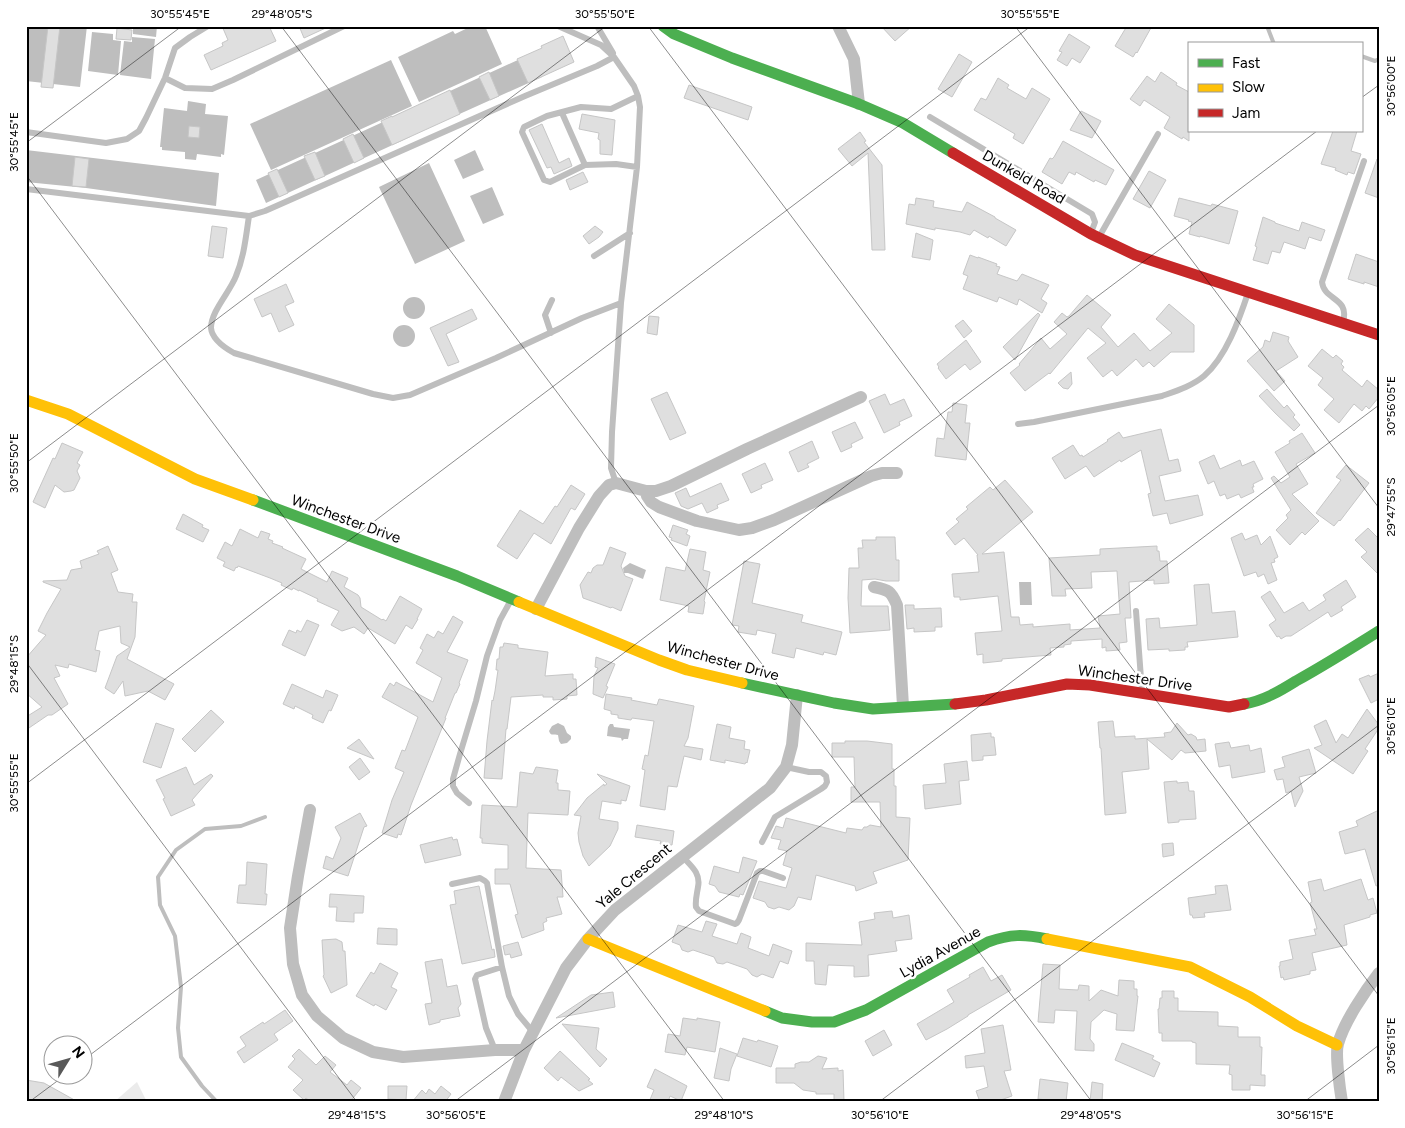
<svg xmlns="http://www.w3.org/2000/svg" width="1405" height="1128" font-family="Figtree,sans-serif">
	<rect width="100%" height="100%" fill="#fff"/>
	<!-- park -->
	<path fill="#ebebeb" d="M137 1082 147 1102H114Z"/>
	<!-- water -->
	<path fill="#bebebe" d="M26 26H87L80 87 26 81Z
		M126 26H157L156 37 133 34V29L126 28Z
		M472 26H485L502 64 419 102 398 57 453 31 455 34Z
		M92 32 113 34V40L121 41 118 75 88 71Z
		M132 37 155 39 151 79 120 75 124 41 132 42Z
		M542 49V77L444 121 426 102Z
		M391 60 412 106 271 170 250 124Z
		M188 101 206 104 205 114 228 116 224 155 221 154V157L197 154 196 160 185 159V152L162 150V147H160L164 108 187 111Z
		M407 111 410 137 266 203 256 180Z
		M26 150 219 173 216 206 86 188 26 182Z
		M475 150 484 170 463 179 454 160Z
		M429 163 465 241 415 264 379 187Z
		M492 187 504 215 483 224 470 196Z
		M403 308a11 11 0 1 1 22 0a11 11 0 1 1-22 0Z
		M393 336a11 11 0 1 1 22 0a11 11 0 1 1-22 0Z
		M630 563 646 570 643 579 628 573H624L623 568Z
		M1019 582H1031L1032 605H1020Z
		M558 723 564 726 567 733 571 736V739L567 743 561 744 559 741 558 735C554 733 551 737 549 731L552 726Z
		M610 724H613L614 727 630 729 628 739H624L622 741 621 738 607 736 608 727Z"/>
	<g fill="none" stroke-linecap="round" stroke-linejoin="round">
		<!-- stream -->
		<path stroke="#bebebe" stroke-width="4" d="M1267 26 1274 44
			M1361 56 1375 61 1379 59
			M217 1102 202 1086 181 1057 178 1028 181 987 175 936 160 905 158 877 176 850 205 829 241 826 265 817"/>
	</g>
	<!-- building -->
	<path fill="#dfdfdf" stroke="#c6c6c6" d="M48 26H60L53 88 41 87Z
		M222 26H269L276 41 211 70 204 55 223 46 222 43 228 40Z
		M299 26H330L304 38Z
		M881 26H912L895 41Z
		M1127 26H1152L1137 53 1136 52 1133 57 1115 46Z
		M117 28 132 30 131 40 116 39Z
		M1069 34 1090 47 1080 63 1072 58 1067 66 1057 60 1062 52 1059 51Z
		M563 36 574 62 528 83 517 59 542 48 541 46Z
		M959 54 972 62 952 97 938 89Z
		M489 72 499 96 490 100 479 77Z
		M1161 72 1177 83 1176 85 1189 92V141L1183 137 1182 139 1164 128 1170 117 1144 100 1140 106 1130 99 1147 76 1155 82Z
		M998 78 1009 85 1007 88 1026 99 1032 88 1050 99 1023 144 1013 138 1015 134 974 110 981 98 986 100Z
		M689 85 752 107 748 120 684 98Z
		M450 90 460 114 392 145 381 121 392 116V117Z
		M1081 111 1101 121 1092 138 1070 130Z
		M582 114 615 120 612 155 600 154V140L598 139 599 133 579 129Z
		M542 124 559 163 569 158 572 166 554 174 551 167 547 168 529 130Z
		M189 126 200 127 199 138 188 137Z
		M1333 131H1357L1351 151 1361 154 1354 174 1348 172 1347 175 1335 170 1336 168 1321 164Z
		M860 132 866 141 864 142 882 165 885 250H872L868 153 852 166 838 149Z
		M353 134 364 158 354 163 343 139Z
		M1063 141 1114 170 1106 185 1095 180 1094 182 1076 172 1075 175 1069 172 1062 184 1042 172 1050 158 1052 159 1054 157Z
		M315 152 325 176 315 180 304 156Z
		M75 157 89 159 86 187 72 186Z
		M1377 159 1379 160V198L1365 193Z
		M277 169 288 193 279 197 268 173Z
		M1149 171 1166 180 1150 208 1133 199Z
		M583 172 588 182 570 190 566 180Z
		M916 198 934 201 933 207 962 212 967 202 995 217V218L1016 230 1006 246 989 236 988 238 974 230 970 235 960 232 935 228V230L906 224 909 204 915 205Z
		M1179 198 1211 206 1212 204 1238 211 1229 244 1200 236V237L1189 234 1192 222 1188 221 1189 220 1174 216Z
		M1263 217 1275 222V223L1299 231 1302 222 1325 230 1321 241 1309 237 1305 249 1284 242 1280 253 1272 251 1268 264 1253 260 1257 247 1255 246Z
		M212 226 227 228 223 258 208 256Z
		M595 226 603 232 599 237 589 244 583 236Z
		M916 233 933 240 930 260 912 257Z
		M1356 254 1379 262V287L1364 282V284L1348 279Z
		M970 255 978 258V257L997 264 996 266 1000 267 997 274 1017 281 1022 274 1049 285 1041 299 1047 303 1042 313 1019 299 1017 305 999 297 997 302 963 289 968 276 963 274Z
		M286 284 294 302 285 306 294 325 279 332 271 313 262 317 254 299Z
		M1087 295 1111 315 1101 327 1118 347 1134 333 1150 351 1172 333 1156 319 1169 304 1194 325V352H1171L1154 367 1149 362 1143 367 1136 359 1117 376 1112 370 1103 377 1087 358 1106 343 1088 328 1050 374 1049 373 1025 391 1010 373 1020 365 1019 364 1041 338 1050 349 1067 334 1054 322 1062 313 1067 317 1069 316Z
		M472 309 477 319 446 334 459 362 448 366 430 328Z
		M1038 313 1040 315 1015 360 1003 347Z
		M649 316 659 317 657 335 647 333Z
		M963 320 972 331 964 338 955 326Z
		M1273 332 1289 337 1288 341 1298 357 1276 371 1285 381 1274 391 1247 361 1263 347 1265 340 1270 342Z
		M966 340 981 362 970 370 965 364 946 379 938 368 939 367 937 364Z
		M1322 349 1333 358 1336 355 1343 361 1341 364 1344 367 1342 370 1362 387 1367 380 1379 390V397L1369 409 1366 406 1362 411 1354 404 1339 423 1324 410 1334 399 1318 385 1323 378 1308 366Z
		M1071 372 1072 384 1068 389 1063 388 1058 383Z
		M1267 389 1284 408 1287 405 1295 415 1293 417 1300 425 1294 431 1275 413 1259 396Z
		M667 392 686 433 670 440 651 399Z
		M885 394 890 405 904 399 912 416 899 422 900 425 884 433 869 401Z
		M953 403 967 405 965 423H970L966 460 935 456 937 438 944 439 948 412H952Z
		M855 422 863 438 851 444 852 447 841 452 832 432Z
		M1161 429 1169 461 1178 459 1181 471 1159 476 1165 501 1198 495 1203 515 1170 524 1167 513 1153 516 1148 494 1151 493 1141 450 1121 462 1120 460 1094 477 1086 466 1065 479 1052 458 1073 445 1080 456 1082 455 1083 457 1108 441 1107 440 1119 432 1123 438Z
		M1302 433 1315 453 1296 464 1308 484 1292 494 1319 521 1305 535 1302 532 1290 545 1276 530 1288 518 1286 515 1291 510 1271 478 1274 476 1281 483 1290 477 1275 452 1290 443 1289 441Z
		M812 441 819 458 807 464 809 467 798 472 789 452Z
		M62 443 83 452 77 463 80 465 77 471 80 478 74 490 71 491 64 492 55 485 45 508 33 502 53 458 55 459Z
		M1214 455 1220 469 1240 460 1242 466 1254 461 1263 479 1253 484 1254 487H1252L1254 492 1241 498 1239 494 1227 499 1225 494 1220 496 1214 481 1208 484 1199 462Z
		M765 463 773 480 761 485 762 488 751 493 742 474Z
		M1346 465 1369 483 1340 521 1339 520 1334 526 1316 513 1341 480 1336 477Z
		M1005 480 1033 512 982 554 1004 552 1011 617H1019L1020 625 1033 624V627L1070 624V630L1100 628 1098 616 1120 614 1117 571 1091 572 1092 588 1065 589 1066 596H1052L1049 558 1100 555V549L1157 546V551H1159L1160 561H1167L1169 583 1154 584V580L1129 582 1131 618H1125L1127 642 1119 643 1120 650 1106 651V647L1102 648V639L1071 641V644L1064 645V647L1050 648 1051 655 1002 659V661L983 663V654L977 655 975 633 1002 631 998 596 960 600V597H954L952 574 979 572 977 555H978L964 538 955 545 946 533 959 522 956 519 968 509 966 507 990 487 993 490Z
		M721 483 729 500 717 505 718 508 707 513 702 503 688 509 681 506 675 493 686 488 690 497Z
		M571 485 585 494 575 510 571 508 551 544 534 533 517 559 497 546 520 510 543 524 555 506 557 507Z
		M183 514 203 525 202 527 209 530 203 542 176 529Z
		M673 525 688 530 686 534 690 536 687 546 671 540 672 538 669 537Z
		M1368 528 1379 539V575L1361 557 1367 552 1355 540Z
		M240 529 258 538 261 531 270 534 268 539 273 541 272 543 283 547 282 548 306 559 301 569 327 582 332 571 348 578 344 587 358 595 360 598 361 607 382 620 383 619 386 621 400 596 422 609 417 619H418L412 629 406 625 395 644 368 628 364 634 354 627 342 631 331 625 339 611 317 601 318 599 299 590V591L293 588 292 590 281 585 282 583 270 578 238 566 237 568 236 567 234 571 223 566 225 562 217 558 225 542 232 546Z
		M1242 533 1245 540 1257 535 1261 545 1270 536 1278 557 1274 559 1275 562 1271 563 1277 580 1268 584 1264 574 1258 577 1256 572 1244 576 1231 538Z
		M876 537H895L896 560H899V581H886L875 579 862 580 861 606H888L890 630 850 633 848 598 849 568H859L858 548H863L862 540H876Z
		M108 546 118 570 111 573 118 592 133 594 132 602H137L135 637 127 659 174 684 165 700 148 691 125 696 123 681 114 694 105 688 117 656 130 647 121 643 120 626 99 631 95 650 100 651 96 672 69 664 68 668 55 665 60 676 54 678 68 704 52 715H48L26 730V717L42 707 26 693V658L46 635 38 631 47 613 61 589 43 582V581L67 580 71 570 82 568 80 561 99 554 97 551Z
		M610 547 626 553 621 566 625 576 633 579 621 611 612 607 611 608 583 598 580 585 588 572 591 573 593 568 597 565H603Z
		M690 549 706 552 703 570 710 572 704 601 705 602 703 614 688 612 689 606 660 600 666 567 685 571Z
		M744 561 760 564 752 603 803 615 801 622 842 632 836 655 824 652 823 655 796 648 794 658 772 653 776 634 757 630 756 635 738 632 739 626 732 625Z
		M1346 580 1356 597 1341 607 1343 610 1331 617 1328 612 1291 636H1286L1281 639 1279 636 1277 637 1269 625 1276 620 1261 597 1270 591 1284 613 1303 602 1309 611 1326 600 1323 595Z
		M1209 584 1212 613 1235 611 1238 637 1187 642 1188 647H1185V650L1169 651V649L1148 650 1146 619 1159 618 1160 628 1197 625 1194 585Z
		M905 605H914V609L941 608 942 627H935V631L914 632V628L907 629Z
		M453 616 463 622 447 652 468 660 459 683 460 684 456 693H455L445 718H446L411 805 401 835 398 834 397 838 382 833 392 800 404 772 395 768 402 750 405 751 418 717 382 697 390 683 394 686 396 682 433 702 442 678 416 663 423 650 420 648 427 634 434 638 438 631 443 634Z
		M307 620 319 625 305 656 282 645 289 630 296 633 297 630 301 632Z
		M504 643 518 645V648L548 652 545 676 573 674V679H576L577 695 567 696V699L553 700V697H543V695L511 697 507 729H506L502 779 484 778 487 741 492 700 493 701 495 691 498 670H496L497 659H499L500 647H503Z
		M596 657 615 664 606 686 608 687 603 698 593 694 594 676 598 668 595 667Z
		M1379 673V699L1371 703 1359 679 1369 675 1370 677Z
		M292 684 323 698 326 690 338 695 331 711 329 710 323 723 312 718 313 715 295 706 294 709 283 704Z
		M606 694 632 698 631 700 657 705 659 699 694 706 688 738 684 746 703 749 701 760 684 756 677 787 668 786 665 810 640 806 645 770 642 769 645 755 648 756 654 721 632 718 631 720 618 718V715L611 714V711L604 709Z
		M1367 709 1379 725V728L1365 749 1368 751 1353 774 1314 748 1322 745 1314 726 1326 720 1336 743 1342 734 1348 738Z
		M211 710 224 722 195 752 182 739Z
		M1113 721 1115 737 1135 736V739L1165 737 1164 733 1171 732 1177 723 1188 735 1191 734 1196 737 1197 740 1205 739 1206 751 1185 753 1181 750 1172 760 1147 739 1149 769 1122 772 1126 813 1105 815 1101 748H1100L1098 722Z
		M156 723 174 729 161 768 143 762Z
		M717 724 731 727 729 738 745 741 744 749 750 750 747 763 746 762 745 764 725 760V763L710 760Z
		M991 733V737H994L996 755 983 756V760L972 761 971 735Z
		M359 739 374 759 347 748Z
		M845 741H867L892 744V769H894V786H896V817L910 818 908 860 873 872 877 883 856 891 855 886 816 875 811 900 798 897 794 906 789 910 779 907 774 909 768 907 765 902 753 898 759 881 786 888 792 868 783 865 787 851 778 849 781 840 771 838 776 826 783 828 786 818 846 833 847 828 862 830 864 827H867L870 825 881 827 880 802H851V787H855L854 757H832V743H845Z
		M1229 742 1231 748 1249 745 1250 751 1261 748 1265 772 1232 778 1230 765 1219 767 1215 744Z
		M1309 749 1316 773 1299 777 1303 791 1295 807 1291 791 1286 793 1283 779 1277 780 1274 770 1285 767 1282 757Z
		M360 758 370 772 359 780 349 767Z
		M967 761 969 780 959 781 961 804 925 809 923 785 946 783 944 764Z
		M186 767 194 785 211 774 213 776 192 800 195 805 171 816 163 799 165 798 156 780Z
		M536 767 558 770 556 783H558V790L570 791 568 815 528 813 526 868 561 870 563 897H557L562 914 546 918 547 921 543 923 544 930 522 938 515 915 518 914 510 884H495V869H508V845L482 843V838H480L482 805 517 807 520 772 533 774Z
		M597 774 630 786 626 801 621 800V804L602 801 599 819 618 822V829L610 846 589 866 583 856 579 842 578 833 581 816 574 815 587 798 604 784V786L607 784Z
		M1177 781V783L1188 782 1189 791H1194L1196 819 1179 820V822L1168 823 1164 782Z
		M1379 810V885L1376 886 1365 849 1345 854 1339 832 1358 826 1356 821Z
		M360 813 367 826 364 827 348 876 323 868 326 856 333 859 341 838 335 827Z
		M637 825 674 831 672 845 660 844 661 841 635 837Z
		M452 837 453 840 457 839 461 855 425 863 420 845Z
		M1173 843 1174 855 1163 857 1162 844Z
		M743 857 757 861 743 895 740 894 739 897 719 892 715 886 709 884 714 866 739 873Z
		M247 862 267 864 265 894H267L266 905 237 903 239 885H246Z
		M1321 879 1324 891 1361 879 1368 900 1373 898 1377 913 1370 915V917L1344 925 1347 945 1312 953 1316 970 1310 971V974L1284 980 1283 977 1281 978 1279 966H1280V962L1293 959 1289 940 1316 935 1314 929H1317L1310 903 1312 902 1308 882Z
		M1227 885 1231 910 1204 913 1205 917 1193 918 1192 915H1190L1188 898 1216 894 1215 886Z
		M479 886 492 950 494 949 495 957 462 964 450 905 456 904 454 891Z
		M330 894 364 896 363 913H354V922L336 921 337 907H329Z
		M892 911 893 918 909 915 912 939 895 941 897 951 868 955 869 976 854 977V966L828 965 826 985 815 984 814 961H806V943L862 945 859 922 875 919 874 913Z
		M706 921 717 924 712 936 737 944 741 933 751 937 748 948 769 956 773 944 792 951 788 964 780 961 773 978 762 974 757 977 752 975 747 969 727 962 723 964 717 963 714 957 693 950 688 952 682 950 680 945 672 942 678 925 702 932Z
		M378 928 397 929V945L377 944Z
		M336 939 342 942 343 951H345L347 985 331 993 323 976 324 975 322 940Z
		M518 942 522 955 511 958 510 954 505 955 503 946Z
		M442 959 447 987 457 985 461 1004 458 1008 460 1016 440 1020V1022L429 1025 425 1004 432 1003 425 962Z
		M380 963 398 973 391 987 397 990 386 1010 375 1004 374 1006 356 996 371 972 374 974Z
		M1043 964 1060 965 1059 989 1078 990 1079 985 1089 986V1001L1101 990 1118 996 1119 980 1134 981V989H1137V996H1138L1134 1031 1116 1030 1117 1014 1104 1010 1091 1022 1090 1039 1094 1044V1051L1075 1050 1077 1011 1055 1010 1054 1023 1038 1022Z
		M983 967 991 981 1002 975 1011 990 968 1015V1016L947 1029 926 1040 917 1024 954 1002 947 990 970 977 969 975Z
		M1162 991H1174V998H1178V1011L1218 1012V1026L1238 1027V1037H1260V1047H1262L1261 1075H1265V1086L1250 1085V1090H1232V1075L1229 1074 1230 1065 1196 1064V1043L1192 1042V1041H1162V1033H1159L1158 1009H1159L1160 998H1162Z
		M613 992 615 1007 556 1018 591 995Z
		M285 1010 293 1021 274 1034 278 1040 244 1063 237 1052 246 1046 240 1037 263 1022 264 1024Z
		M683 1018 697 1020V1018L720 1022 715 1052 687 1047 685 1055 665 1052 668 1034 680 1036Z
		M562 1024 599 1028 596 1049 607 1059 600 1067Z
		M1003 1025 1011 1070 1004 1071 1012 1096 995 1102H980L976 1091 988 1087 984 1066 966 1068 965 1056 985 1053 981 1029Z
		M884 1030 892 1045 873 1056 865 1041Z
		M743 1038 757 1042 758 1040 778 1046 771 1067 737 1056Z
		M1122 1043 1154 1056 1152 1059 1160 1063 1154 1077 1115 1060Z
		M720 1048 737 1054 731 1069 729 1081 714 1078Z
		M299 1049 316 1065 325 1056 336 1065 330 1072 347 1085 351 1080 361 1088 350 1102H311L306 1098 304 1100 293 1090 303 1080 288 1067 295 1059 292 1056Z
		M560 1051 590 1079 588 1080 593 1084 579 1091 561 1077 558 1081 544 1068Z
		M818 1056 827 1058 822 1069 838 1068V1071L843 1070 844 1102H834V1094H816V1092L803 1090 794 1083H776V1068H795V1064L801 1062H809Z
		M655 1069 687 1086 681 1101 670 1096 668 1102H649L654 1090 647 1087Z
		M1040 1079 1068 1083 1066 1102 1038 1099Z
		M26 1080 44 1083 78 1102H32L26 1100Z
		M1092 1082 1103 1084 1102 1102H1090Z
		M388 1086H407L406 1100 388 1099Z
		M441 1086 451 1094 445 1102H412L422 1090 426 1094 429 1089 435 1094Z"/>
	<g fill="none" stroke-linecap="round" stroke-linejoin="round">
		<!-- lane -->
		<path stroke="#bebebe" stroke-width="6" d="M558 26 601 45 614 57 634 86 638 96 640 107 637 167 621 303 612 432 611 468 616 483
			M597 26 613 53
			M165 78 185 88 212 89 233 80 344 26
			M562 113 585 165
			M930 117 1092 214 1095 222 1091 233
			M26 132 106 143 127 139 139 131 146 118 165 78 175 48 190 37 208 26
			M637 167 616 164 585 165 550 182 544 180 522 132 524 127 547 116 581 107 611 109 638 96
			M26 189 249 216 265 211 525 96 597 66 614 57
			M249 216C246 236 244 257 236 276 230 292 211 311 211 328 212 339 225 348 234 353L373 394 393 398 410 395 496 358 582 318 621 303
			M1099 237 1158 134
			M594 256 630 233
			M1343 322C1350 297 1324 301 1322 282L1364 161
			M551 333 545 315 552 300
			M1018 424 1034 422 1162 396C1176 391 1192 386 1204 376 1226 357 1239 320 1248 293
			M1136 611 1142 692
			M469 803 457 793 453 786V779L460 754 476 701 487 656 500 620 511 600
			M762 842 775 817 821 789 825 786 827 782 826 776 821 772H809L786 767
			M682 856C691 866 701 873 698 887 697 894 695 900 696 907L699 911 735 924 737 923 739 920 757 873 760 871H763L783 878
			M452 884 480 878 485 881 487 883 502 967 509 996 518 1014 533 1032
			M495 1050 486 1028 475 979 477 975 502 967"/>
		<!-- street -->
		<path stroke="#bebebe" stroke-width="12" d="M838 26 854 59 859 104
			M646 491 647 496 651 502 659 507 697 521 739 530 752 528 774 520 871 476 882 473H897
			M874 587C889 590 891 591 897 605L903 706
			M536 609 579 528 599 496 609 485 616 483 646 491H656L671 486 747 449 861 397
			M310 810 298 876 290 928 293 964 302 995 317 1016 343 1038 373 1052 403 1057 495 1050H524
			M504 1102 524 1050 566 968 588 939 615 910 770 788 786 767 792 745 797 695
			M1342 1102C1340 1090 1335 1054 1338 1044 1344 1022 1365 991 1379 973"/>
		<!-- fast -->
		<path stroke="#4caf50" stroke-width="11" d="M663 26 674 34 732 58 859 104 903 123 953 153
			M253 500 457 576 519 602
			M742 683 834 703 873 709 955 704
			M1244 704C1263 701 1280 691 1296 681 1325 665 1352 648 1379 631
			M765 1011 782 1018 812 1022H834L866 1010 988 942C1011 934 1023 934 1047 939"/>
		<!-- slow -->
		<path stroke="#ffc107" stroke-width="11" d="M26 400 68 414 195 479 253 500
			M519 602 659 660 687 670 742 683
			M588 939 765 1011
			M1047 939 1190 967 1250 997 1297 1026 1337 1045"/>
		<!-- jam -->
		<path stroke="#c62828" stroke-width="11" d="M953 153 1091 234 1135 255 1379 335
			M955 704 986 700 1067 684 1090 685 1229 707 1244 704"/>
	</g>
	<!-- ticks -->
	<path fill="none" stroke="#000" stroke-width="1" stroke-opacity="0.45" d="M281 26 1092 1102M648 26 1379 996M1015 26 1379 508M1361 98 1379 85M26 143 182 26M26 175 725 1102M26 463 606 26M26 662 357 1102M26 784 1031 26M82 1061 1317 131M29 1102 64 1076M454 1102 1379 405M879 1102 1379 725M1304 1102 1379 1045"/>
	<g text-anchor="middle" stroke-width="5" stroke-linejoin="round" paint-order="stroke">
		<!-- street labels -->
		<g font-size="15" fill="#000" stroke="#fff">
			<text transform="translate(1024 177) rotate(30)" y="5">Dunkeld Road</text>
			<text transform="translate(346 519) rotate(20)" y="5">Winchester Drive</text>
			<text transform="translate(723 661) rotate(15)" y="5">Winchester Drive</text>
			<text transform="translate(1135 678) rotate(8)" y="5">Winchester Drive</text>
			<text transform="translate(634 876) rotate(-40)" y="5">Yale Crescent</text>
			<text transform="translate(940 952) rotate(-29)" y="5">Lydia Avenue</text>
		</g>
	</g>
	<!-- border -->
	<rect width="1405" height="1128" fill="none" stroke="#ffffff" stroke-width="55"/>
	<!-- legend -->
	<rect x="1188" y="42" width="175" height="90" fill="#ffffff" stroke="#999999"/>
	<rect x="1198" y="59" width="25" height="8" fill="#4caf50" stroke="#999999"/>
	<text x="1232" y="68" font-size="15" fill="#000000">Fast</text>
	<rect x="1198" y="84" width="25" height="8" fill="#ffc107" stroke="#999999"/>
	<text x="1232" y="92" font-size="15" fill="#000000">Slow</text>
	<rect x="1198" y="109" width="25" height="8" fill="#c62828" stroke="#999999"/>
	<text x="1232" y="118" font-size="15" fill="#000000">Jam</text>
	<!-- north arrow -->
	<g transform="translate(68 1060) rotate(53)"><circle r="24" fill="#ffffff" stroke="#999999"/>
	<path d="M0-4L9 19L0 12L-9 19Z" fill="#595959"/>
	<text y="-8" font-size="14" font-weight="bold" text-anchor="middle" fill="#000000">N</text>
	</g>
	<rect x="28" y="28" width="1350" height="1072" fill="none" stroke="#000" stroke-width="2"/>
	<g font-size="12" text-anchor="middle" fill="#000">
		<text x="180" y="18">30°55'45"E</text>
		<text x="282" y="18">29°48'05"S</text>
		<text x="605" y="18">30°55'50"E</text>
		<text x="1030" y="18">30°55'55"E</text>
		<text transform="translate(1391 86) rotate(-90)" y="4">30°56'00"E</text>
		<text transform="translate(14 142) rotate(-90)" y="4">30°55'45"E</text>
		<text transform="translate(1391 406) rotate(-90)" y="4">30°56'05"E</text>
		<text transform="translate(14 463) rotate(-90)" y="4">30°55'50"E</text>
		<text transform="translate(1391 507) rotate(-90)" y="4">29°47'55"S</text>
		<text transform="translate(14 664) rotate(-90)" y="4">29°48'15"S</text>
		<text transform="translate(1391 726) rotate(-90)" y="4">30°56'10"E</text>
		<text transform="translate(14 783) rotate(-90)" y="4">30°55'55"E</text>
		<text transform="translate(1391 1046) rotate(-90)" y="4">30°56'15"E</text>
		<text x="357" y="1119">29°48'15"S</text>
		<text x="456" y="1119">30°56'05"E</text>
		<text x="724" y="1119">29°48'10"S</text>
		<text x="880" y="1119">30°56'10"E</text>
		<text x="1091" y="1119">29°48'05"S</text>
		<text x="1305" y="1119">30°56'15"E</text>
	</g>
</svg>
